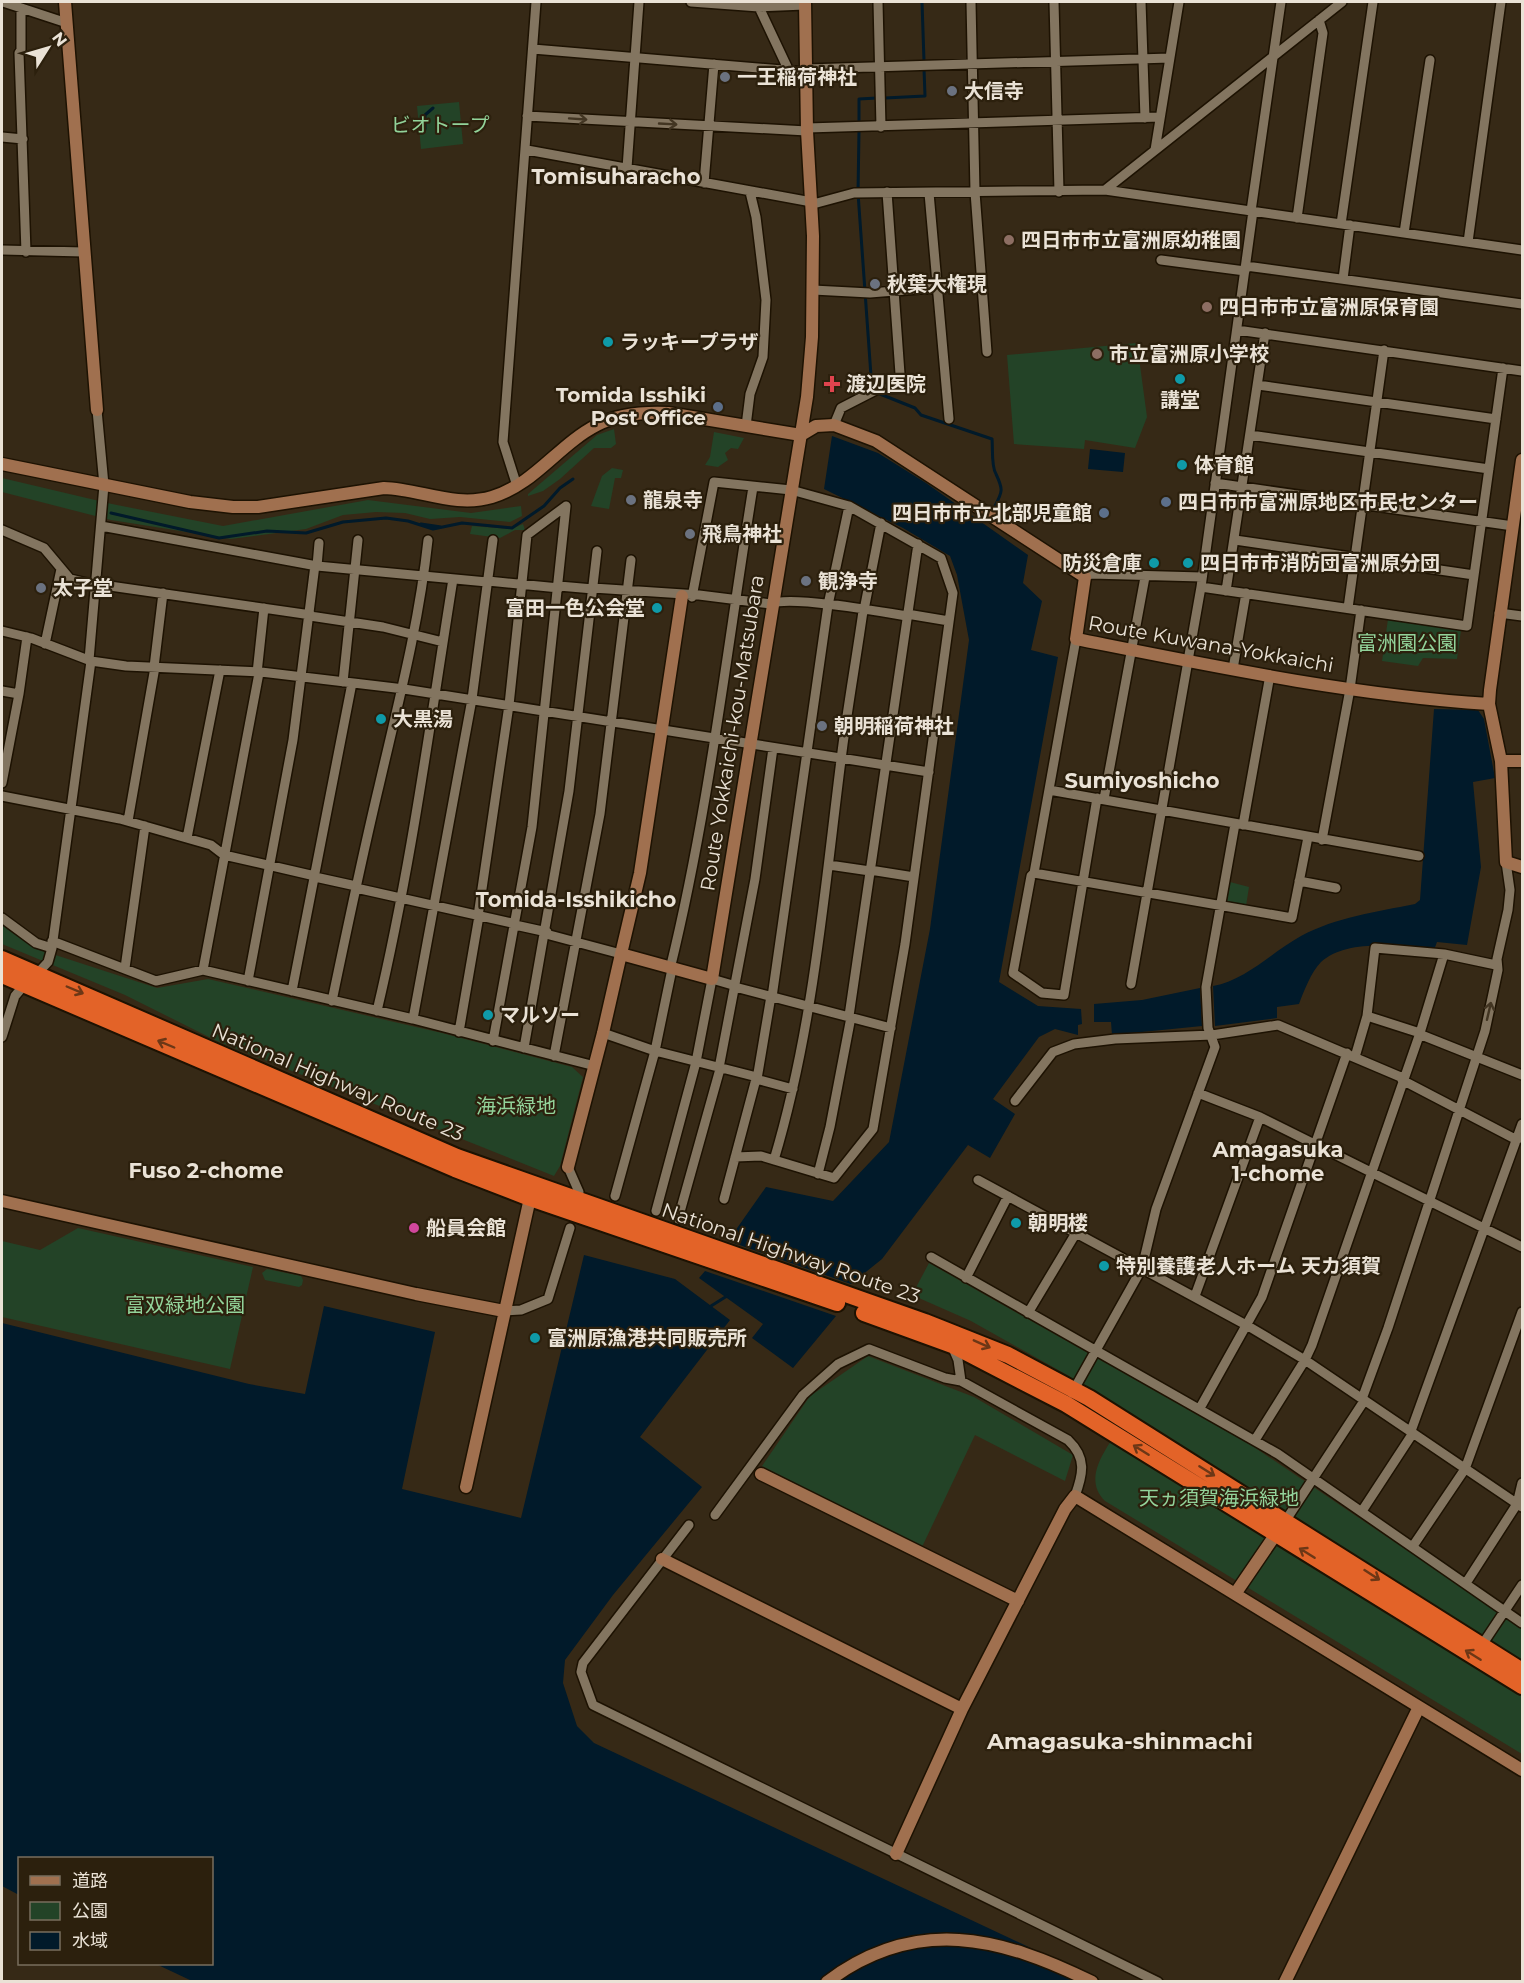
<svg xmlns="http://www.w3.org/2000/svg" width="1524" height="1983" font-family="Montserrat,'Noto Sans JP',sans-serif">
	<rect width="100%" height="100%" fill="#362916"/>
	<!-- green -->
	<path fill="#234327" d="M459 102 463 144 421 149 417 106Z
		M1137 343 1147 417 1135 448 1085 440 1084 449 1014 444 1007 355Z
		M614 429 616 444 611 448H594L560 479 543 491 528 496V494L597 435Z
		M714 432 744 438 738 449 731 448 725 453 728 460 718 467 705 465 710 457Z
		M612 468 623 470 621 478H615L609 509 591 506 602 476Z
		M2 478 112 504 223 526 368 500 471 513 521 506 522 516 510 522 460 517 430 519 405 513 376 512 343 515 306 529 231 539 111 520 2 492Z
		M523 524 525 530H515L500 538 470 534 472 526 511 529Z
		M1388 619 1461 630 1457 659 1423 658 1418 666 1382 661Z
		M1230 882 1249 887 1246 906 1227 902Z
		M2 924 37 949 157 988 208 979 442 1033 572 1067 583 1077 560 1166 554 1176 217 1041 125 995 2 944Z
		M78 1228 253 1267 230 1369 2 1317V1241L40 1250Z
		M929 1263 1254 1447 1522 1628V1754L1105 1501C1079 1476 1112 1441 1128 1417L1083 1389 1069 1376 971 1321 912 1295Z
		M267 1269 301 1276 303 1280 302 1285 299 1287 265 1280 262 1273Z
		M868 1356 974 1397 1073 1455 1065 1481 975 1435 922 1547 762 1466 810 1396Z"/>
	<!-- water -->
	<path fill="#011a2a" d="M832 436 878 453 926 483 1028 555 1023 583 1042 601 1031 650 1058 657 999 982 1038 1006 1081 1009 1082 1024 1078 1025V1035L1055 1029 1039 1037 993 1099 1015 1114 990 1158 968 1145 882 1259 851 1284 728 1241 766 1187 833 1201 889 1142 930 929 969 640 957 575 950 556 903 528 824 489Z
		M1090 449 1125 453 1123 472 1088 469Z
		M1434 709 1478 710 1484 719 1495 778 1473 782 1481 867 1467 945 1437 942 1434 950C1402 946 1347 938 1321 962 1311 972 1304 991 1299 1004L1277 1007V1018L1215 1026 1213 986C1246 980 1272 952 1301 936 1337 917 1375 912 1415 904L1420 900Z
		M1200 988 1202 1026 1112 1035 1111 1022H1094V1004L1142 1000Z
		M584 1255 675 1279 730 1320 640 1437 702 1487 613 1595 565 1660 563 1683 577 1726 594 1743 1101 1981H192L156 1964H212V1858H20L19 1895 2 1886V1323L249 1384 305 1394 324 1306 435 1332 402 1489 521 1518Z
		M705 1271 836 1316 793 1368 752 1338 763 1324 699 1278Z"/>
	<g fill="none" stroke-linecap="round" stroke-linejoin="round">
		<!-- stream -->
		<path stroke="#011a2a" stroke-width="3" d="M922 2 924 61
			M885 98 925 96 924 69
			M859 122V99L877 98
			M425 129V115L433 108
			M859 131 858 193 872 390
			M880 394 915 408 921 415 992 439C993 449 991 466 996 474 1003 489 1003 491 995 506
			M111 513 219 538 267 531 306 533 343 522 386 518 408 521 433 529 462 523 512 528 544 506 560 488 573 479
			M421 524 441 527
			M711 1306 727 1296"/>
		<defs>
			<path id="street" d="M3 2 67 23
				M691 2 759 7 805 5
				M878 2 881 127
				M971 2 975 192 987 352
				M1054 2 1059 192
				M1141 2 1145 118
				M757 3 789 71
				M21 8V50L19 53 26 252
				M533 49 806 72
				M806 69 1170 58
				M527 116 807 131
				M807 128 1160 117
				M2 137 23 139
				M527 150 817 203 854 193 1105 190 1522 250
				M1155 150 1179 2
				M627 168 639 2
				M704 183 714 64
				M1105 190 1342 2
				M929 193 949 419
				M1251 211 1281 2
				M1297 218 1323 33 1319 20
				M1341 224 1373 2
				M1404 233 1430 60
				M1468 242 1501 2
				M2 250 84 252
				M1161 260 1245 271
				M1246 266 1522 304
				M1343 279 1350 225
				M813 290 870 293 981 284
				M1237 330 1522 371
				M1258 385 1496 419
				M834 425 841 408 878 389 901 388 887 192
				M746 426 750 394 763 357 766 300 756 217 750 192
				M1250 435 1489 469
				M1215 483 1513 526
				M517 486 503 442 536 2
				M101 526 317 566 487 582
				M2 530 44 548 70 579 96 585
				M1235 540 1474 575
				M317 566 319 543
				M1085 577 1091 574 1202 577
				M488 581 559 588
				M96 584 311 615
				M559 586 593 589
				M1201 587 1467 626 1503 368
				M593 588 699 595 771 604C788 595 883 612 907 616
				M1226 591 1265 333
				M692 597 714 482 791 490 849 506 941 558 953 593 905 944 873 1129 834 1178 761 1156 735 1157
				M1348 608 1384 350
				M864 610 881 523
				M1499 613 1522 616
				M907 614 949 621
				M310 616 383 627 443 642
				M2 631 31 638 91 661 126 666 261 672 404 689 929 772
				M1076 639 1034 873 1031 876 1013 973 1042 993 1064 995 1097 798
				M45 644 61 569
				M89 660 104 485 97 410
				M154 667 163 593
				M1233 669 1246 593
				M257 673 264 608
				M343 682 358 540
				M2 691 19 694
				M2 783 19 694 27 637
				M1049 790 1419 856
				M2 796 120 819 211 845 224 855 315 876
				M1104 799 1145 577
				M128 821 155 667
				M1243 825 1270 675
				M187 838 220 670
				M1322 840 1350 689 1361 610
				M829 865 870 871
				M870 870 914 877
				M1034 873 1292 918 1308 837
				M315 877 356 886
				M1299 881 1336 888
				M356 888 516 924
				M478 916 509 705 527 535 566 506
				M2 918 36 943 52 948
				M515 925 547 932
				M546 934 621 954
				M52 941 156 981 203 970 413 1019 595 1066
				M125 968 145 826
				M670 969C709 810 727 648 753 487
				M203 970 259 673
				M36 975 48 962 52 948 91 661
				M248 981 293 740 315 565
				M1131 984 1201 587 1253 211
				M735 987 891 1028
				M292 991 352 683
				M772 997 828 605 849 506
				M332 1001C347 929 362 857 379 786 398 704 419 624 428 540
				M377 1011C411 868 430 723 453 579
				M849 1016 918 544
				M1367 1016 1375 948 1444 954 1496 965
				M413 1019 472 699 493 540
				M459 1032 479 916
				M603 1033 655 1051 757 1077
				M1419 1034 1522 1075
				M2 1037 15 996 25 984
				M493 1041 532 827 566 506
				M524 1048 569 791 597 551
				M554 1056 600 814 631 560
				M1355 1057 1367 1016 1420 1033
				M719 1068 755 879 773 748
				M757 1079 771 996
				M1402 1080 1517 1140
				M1198 1093 1260 1117 1522 1247
				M1015 1101 1053 1052 1074 1044 1115 1039 1212 1035 1278 1025 1403 1078
				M774 1160C813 1030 824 894 841 760 847 710 856 661 863 611
				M568 1167 579 1192
				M818 1174 830 1127 851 1017
				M978 1180 1248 1326 1305 1360 1522 1507
				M615 1196 655 1051 672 969
				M724 1199 756 1079 793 1089
				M656 1211 696 1062 712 979 736 986
				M678 1219 720 1069
				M931 1257 1278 1454 1522 1623
				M966 1278 1008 1196
				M1195 1296 1260 1117
				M504 1311 521 1310 548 1299 570 1228
				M1028 1313 1076 1233
				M952 1346 958 1360 961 1381
				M1072 1393 1142 1268 1156 1209 1215 1047 1208 1028 1206 987 1235 824
				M1362 1399 1388 1328 1485 1031 1498 970 1497 959 1508 910 1510 890 1506 862
				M1200 1408 1262 1297 1347 1053
				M1411 1431 1522 1124
				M1255 1440 1305 1360 1312 1345 1420 1033 1444 954
				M1362 1511 1413 1433
				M715 1515 803 1395 838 1364 869 1349 945 1378 961 1381 1068 1440C1087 1458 1083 1474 1075 1496
				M1286 1520 1364 1401
				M689 1525 583 1663 581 1672 593 1705 1158 1982
				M1413 1546 1465 1469 1522 1312
				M1466 1583 1517 1504 1522 1483
				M1482 1645 1522 1585"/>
			<path id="secondary" d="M65 2 97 410
				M1522 460 1490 690 1489 704 1501 761 1506 862 1522 867
				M2 464 190 502 233 507H258L384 488C420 489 455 508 492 497 535 484 558 445 597 425 618 414 644 412 668 413L801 435 816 426 834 425 876 441 1085 577 1076 639C1212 666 1350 695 1489 704
				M1501 761H1522
				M621 954 640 873 682 596
				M568 1167 603 1033 621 954 712 979 807 397 812 337 813 236 807 131 805 2
				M2 1201 416 1294 504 1311
				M761 1474 1018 1601
				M466 1487 530 1198
				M662 1559 962 1709
				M1235 1594 1280 1528
				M896 1854 962 1709 1065 1509 1075 1496 1522 1770
				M827 1982C916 1915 1001 1937 1092 1982
				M1285 1982 1419 1707"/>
			<path id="highway" d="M2 959 457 1157 925 1322 1008 1355 1089 1398 1522 1671
				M2 975 455 1169 530 1198 837 1303
				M864 1313 952 1345 1066 1404 1522 1686"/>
		</defs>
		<!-- street casing -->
		<use href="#street" stroke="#1d1202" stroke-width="12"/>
		<!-- secondary casing -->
		<use href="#secondary" stroke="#1d1202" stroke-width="15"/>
		<!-- highway casing -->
		<use href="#highway" stroke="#1d1202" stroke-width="20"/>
		<!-- street -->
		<use href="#street" stroke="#837560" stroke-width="9"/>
		<!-- secondary -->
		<use href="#secondary" stroke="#a0704f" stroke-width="12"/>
		<!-- highway -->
		<use href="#highway" stroke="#e36328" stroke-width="16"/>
	</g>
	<!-- one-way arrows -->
	<defs><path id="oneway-shaft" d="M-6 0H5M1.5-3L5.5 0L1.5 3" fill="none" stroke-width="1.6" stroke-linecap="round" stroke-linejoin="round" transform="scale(1.5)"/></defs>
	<g stroke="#423522">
		<use href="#oneway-shaft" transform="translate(578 119) rotate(4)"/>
		<use href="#oneway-shaft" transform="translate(668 124) rotate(3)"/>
		<use href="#oneway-shaft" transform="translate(1489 1011) rotate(-77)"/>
	</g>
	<g stroke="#6c3716">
		<use href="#oneway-shaft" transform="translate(75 990) rotate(23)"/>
		<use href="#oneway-shaft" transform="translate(166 1044) rotate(-157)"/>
		<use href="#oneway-shaft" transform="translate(982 1344) rotate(24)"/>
		<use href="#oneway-shaft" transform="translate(1141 1450) rotate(-148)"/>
		<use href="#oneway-shaft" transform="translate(1207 1471) rotate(32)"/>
		<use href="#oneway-shaft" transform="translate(1307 1553) rotate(-148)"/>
		<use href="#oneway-shaft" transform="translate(1372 1575) rotate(33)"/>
		<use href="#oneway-shaft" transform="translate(1473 1655) rotate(-148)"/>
	</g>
	<!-- markers -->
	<g fill="#6b7280" stroke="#2c200d" stroke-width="2">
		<circle cx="725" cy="77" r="6"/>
		<circle cx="952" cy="91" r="6"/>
		<circle cx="875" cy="284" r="6"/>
		<circle cx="631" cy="500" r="6"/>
		<circle cx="690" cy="534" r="6"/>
		<circle cx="806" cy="581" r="6"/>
		<circle cx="41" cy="588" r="6"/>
		<circle cx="822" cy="726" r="6"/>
	</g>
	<g fill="#8d6e63" stroke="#2c200d" stroke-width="2">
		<circle cx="1009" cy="240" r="6"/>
		<circle cx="1207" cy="307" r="6"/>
		<circle cx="1097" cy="354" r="6"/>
	</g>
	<g fill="#0f9aa8" stroke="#2c200d" stroke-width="2">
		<circle cx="608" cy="342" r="6"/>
		<circle cx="1180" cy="379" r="6"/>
		<circle cx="1182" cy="465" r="6"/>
		<circle cx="1154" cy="563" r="6"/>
		<circle cx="1188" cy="563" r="6"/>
		<circle cx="657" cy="608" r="6"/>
		<circle cx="381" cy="719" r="6"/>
		<circle cx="488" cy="1015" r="6"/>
		<circle cx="1016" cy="1223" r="6"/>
		<circle cx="1104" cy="1266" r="6"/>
		<circle cx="535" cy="1338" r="6"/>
	</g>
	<path fill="#e0444e" stroke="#2c200d" stroke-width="2" d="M829 375h6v6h6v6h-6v6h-6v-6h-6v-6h6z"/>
	<g fill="#5c6f8a" stroke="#2c200d" stroke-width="2">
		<circle cx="718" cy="407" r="6"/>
		<circle cx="1166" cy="502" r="6"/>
		<circle cx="1104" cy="513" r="6"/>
	</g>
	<circle fill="#d1479c" stroke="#2c200d" stroke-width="2" cx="414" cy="1228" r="6"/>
	<g text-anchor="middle" stroke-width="4.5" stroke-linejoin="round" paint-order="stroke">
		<!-- poi labels -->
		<g font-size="20" font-weight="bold" fill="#eae2d6" stroke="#2c200d" text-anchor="start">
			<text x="737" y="84">一王稲荷神社</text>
			<text x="964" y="98">大信寺</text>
			<text x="1021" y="247">四日市市立富洲原幼稚園</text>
			<text x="887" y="291">秋葉大権現</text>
			<text x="1219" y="314">四日市市立富洲原保育園</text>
			<text x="620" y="349">ラッキープラザ</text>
			<text x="1109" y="361">市立富洲原小学校</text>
			<text x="846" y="391">渡辺医院</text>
			<text x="706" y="402" text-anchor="end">Tomida Isshiki<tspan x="706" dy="23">Post Office</tspan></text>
			<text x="1180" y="407" text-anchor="middle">講堂</text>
			<text x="1194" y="472">体育館</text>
			<text x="643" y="507">龍泉寺</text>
			<text x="1178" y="509">四日市市富洲原地区市民センター</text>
			<text x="1092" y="520" text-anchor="end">四日市市立北部児童館</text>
			<text x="702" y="541">飛鳥神社</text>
			<text x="1142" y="570" text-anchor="end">防災倉庫</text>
			<text x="1200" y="570">四日市市消防団富洲原分団</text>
			<text x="818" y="588">観浄寺</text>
			<text x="53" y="595">太子堂</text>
			<text x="645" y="615" text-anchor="end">富田一色公会堂</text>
			<text x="393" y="726">大黒湯</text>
			<text x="834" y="733">朝明稲荷神社</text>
			<text x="500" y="1022">マルソー</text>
			<text x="1028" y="1230">朝明楼</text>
			<text x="426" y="1235">船員会館</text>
			<text x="1116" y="1273">特別養護老人ホーム 天カ須賀</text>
			<text x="547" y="1345">富洲原漁港共同販売所</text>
		</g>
		<!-- park labels -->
		<g font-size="20" fill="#92d39a" stroke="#2c200d">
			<text x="440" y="132">ビオトープ</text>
			<text x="1407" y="650">富洲園公園</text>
			<text x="516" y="1113">海浜緑地</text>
			<text x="185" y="1312">富双緑地公園</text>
			<text x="1219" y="1505">天ヵ須賀海浜緑地</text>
		</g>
		<!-- street labels -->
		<g font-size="20" fill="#eae2d6" stroke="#2c200d">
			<text transform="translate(1211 644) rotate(10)" y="7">Route Kuwana-Yokkaichi</text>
			<text transform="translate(732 733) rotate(-81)" y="7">Route Yokkaichi-kou-Matsubara</text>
			<text transform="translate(338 1082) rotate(23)" y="7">National Highway Route 23</text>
			<text transform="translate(791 1253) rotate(19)" y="7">National Highway Route 23</text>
		</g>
		<!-- neighbourhood labels -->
		<g font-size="21" font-weight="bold" fill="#eae2d6" stroke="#2c200d">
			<text x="616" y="184">Tomisuharacho</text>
			<text x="1142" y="788">Sumiyoshicho</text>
			<text x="576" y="907">Tomida-Isshikicho</text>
			<text x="1278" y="1157">Amagasuka<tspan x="1278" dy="24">1-chome</tspan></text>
			<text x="206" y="1178">Fuso 2-chome</text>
		</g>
		<!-- quarter labels -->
		<g font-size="22" font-weight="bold" fill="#eae2d6" stroke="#2c200d">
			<text x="1120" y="1749">Amagasuka-shinmachi</text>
		</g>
	</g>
	<!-- border -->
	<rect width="1524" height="1983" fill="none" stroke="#eae2d6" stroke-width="6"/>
	<!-- legend -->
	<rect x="18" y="1857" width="195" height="108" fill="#2c200d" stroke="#786e5d" stroke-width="1.5"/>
	<rect x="30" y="1876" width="30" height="9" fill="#a0704f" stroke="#786e5d" stroke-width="1.5"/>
	<text x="72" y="1887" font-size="18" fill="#eae2d6">道路</text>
	<rect x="30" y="1902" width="30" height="18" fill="#234327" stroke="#786e5d" stroke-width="1.5"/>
	<text x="72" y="1917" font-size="18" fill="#eae2d6">公園</text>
	<rect x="30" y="1932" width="30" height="18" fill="#011a2a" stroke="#786e5d" stroke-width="1.5"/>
	<text x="72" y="1947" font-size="18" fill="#eae2d6">水域</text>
	<!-- north arrow -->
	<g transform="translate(48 48) rotate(53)" stroke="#2c200d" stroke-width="4.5" paint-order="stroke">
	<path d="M0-4.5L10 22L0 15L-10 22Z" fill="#eae2d6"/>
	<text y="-9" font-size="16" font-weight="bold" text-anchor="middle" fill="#eae2d6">N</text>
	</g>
</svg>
